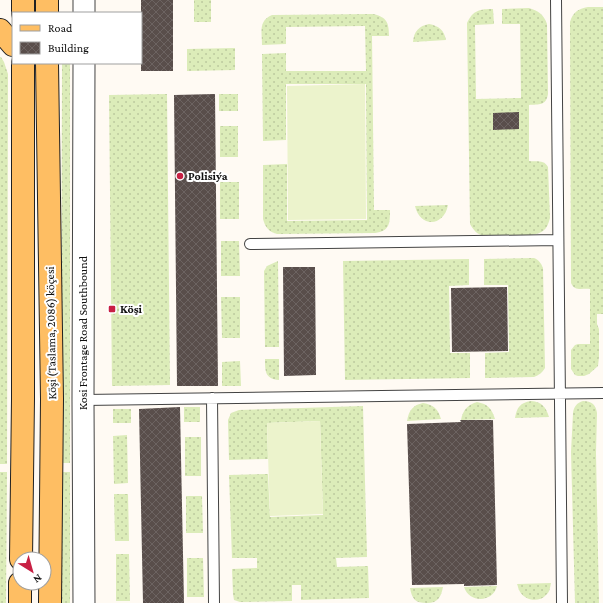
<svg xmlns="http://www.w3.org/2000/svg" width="603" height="603" font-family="'Crimson Pro',serif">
	<defs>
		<pattern id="grass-dots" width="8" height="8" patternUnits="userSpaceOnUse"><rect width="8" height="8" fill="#dcecb9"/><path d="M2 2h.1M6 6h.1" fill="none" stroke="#bcc99e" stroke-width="1.8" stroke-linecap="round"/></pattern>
		<pattern id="building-cross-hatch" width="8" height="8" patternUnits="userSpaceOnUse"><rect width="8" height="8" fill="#594e4b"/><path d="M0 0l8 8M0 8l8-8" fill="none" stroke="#6c6361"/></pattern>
	</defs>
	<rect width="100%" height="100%" fill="#fffaf3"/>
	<!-- grass -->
	<path fill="url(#grass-dots)" d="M194 0H211V22H194Z
		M588 7H603V314H597V324L599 329V357L598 366 589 374 584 376H578L575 375 571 369V350L575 345 578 344H590V289C582 288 575 292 571 283L570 22C573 12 578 9 588 7Z
		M529 8C539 11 544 15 547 24L548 94C546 106 539 104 529 105V161C536 162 544 159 548 167L550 218C547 230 543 233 531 235L484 236C477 234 474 231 470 224L467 23C473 10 480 9 493 9L494 24 475 25 476 99 521 98 520 24H502V9Z
		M373 14C387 17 389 23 389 36H372L374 210H390C390 223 390 231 375 233L277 234C269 232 265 227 263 219V165L287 164V221L367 220 366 84H286V140L263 141 262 54 286 53V71H366L365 26 286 27V44L262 45C262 32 258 21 272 15Z
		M429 24C439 26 444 30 446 40L413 42C414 31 419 26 429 24Z
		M235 48V70L187 71V49Z
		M0 57H1L4 62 8 74 7 464H0Z
		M62 63H70V463H61Z
		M167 94 170 385 112 386 109 95Z
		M219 94H238V111H219Z
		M220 126H238V157H220Z
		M220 182H239V219H220Z
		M448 205C444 227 420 228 415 206Z
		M221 241H239L240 276H221Z
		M534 258C539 260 541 263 543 268L545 368C542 373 539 375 534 377L485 378V353L509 352 508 285H484V259Z
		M469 259V285L449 286 450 353H470V378L345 380 343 261Z
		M278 261 279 347H265L264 271 267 266Z
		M221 297H240V338H222Z
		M265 359H279V380C265 379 265 371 265 359Z
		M240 361 241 386H222V362Z
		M531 401C542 402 546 407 549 417L515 418C517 407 520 403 531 401Z
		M583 401C592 401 596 405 597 413L596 453 599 603H575L571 452 573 413C574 406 577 403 583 401Z
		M477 402C488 404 492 409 495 419L461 420C463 410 467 405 477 402Z
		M423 403C434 405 438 409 441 419L407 421C409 410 413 405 423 403Z
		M363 406 367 557 336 558 337 567 368 566 369 598 301 600V585H292V601L240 602 234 600 233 594 232 569 257 568V558H232L229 475 268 474 270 517 323 515 320 421 267 423 268 459 229 460 228 420 231 413 239 410Z
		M184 407H200V422H184Z
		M113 409H131V423H113Z
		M127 435 128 483 114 484 113 436Z
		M185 437H201V476H185Z
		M0 472H7L6 603H0Z
		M62 472H70V603H61Z
		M114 494H128L129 541H115Z
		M186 496H202L203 533H186Z
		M116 554H129L130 601H116Z
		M187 558H203L204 597H187Z
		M551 583C550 587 550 592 546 595 539 603 524 601 519 590 518 588 518 586 517 584Z
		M497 586C493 603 469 603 464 587Z
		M443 587C441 597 438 603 427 603 415 603 412 599 410 588Z"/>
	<!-- pitch -->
	<path fill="#ecf3cc" d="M365 84 366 219 288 220 287 86Z
		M320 421 323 514 270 516 267 423Z"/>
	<!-- building -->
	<path fill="url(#building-cross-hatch)" d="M141 0H173V71H141Z
		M215 94 218 386H177L174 95Z
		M519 112V129L493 130V113Z
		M283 267H315L316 375 284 376Z
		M507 287 508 351 452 352 451 288Z
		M180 407 184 603H143L139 409Z
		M460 420H493L497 585 464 586V584L412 585 407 424 461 422Z"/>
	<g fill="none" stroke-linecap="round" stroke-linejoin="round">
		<defs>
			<path id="service" d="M556 0 562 603
				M250 244 558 240
				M212 398 214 603
				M83 400 603 393"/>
			<path id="minor" d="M84 0V13
				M84 603 83 400 84 63"/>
			<path id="primary" d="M23 0V13
				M47 13V0
				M0 30 13 45
				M47 63 52 399 50 603
				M21 559 23 399V63
				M20 603V583"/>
		</defs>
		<!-- service casing -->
		<use href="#service" stroke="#434343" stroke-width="12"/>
		<!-- minor casing -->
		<use href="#minor" stroke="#434343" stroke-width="23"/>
		<!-- primary casing -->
		<use href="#primary" stroke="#212121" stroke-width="24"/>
		<!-- service -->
		<use href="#service" stroke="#fff" stroke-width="10"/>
		<!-- minor -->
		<use href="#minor" stroke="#fff" stroke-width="21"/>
		<!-- primary -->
		<use href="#primary" stroke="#febe63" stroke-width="22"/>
	</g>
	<!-- markers -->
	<g fill="#c82044" stroke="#fff" stroke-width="1.5">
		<circle cx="180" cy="176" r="4"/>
		<rect x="108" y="305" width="8" height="8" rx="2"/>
	</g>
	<g text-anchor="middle" stroke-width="4" stroke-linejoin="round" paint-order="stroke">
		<!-- poi labels -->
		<g font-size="12" font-weight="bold" fill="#101010" stroke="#fff" text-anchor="start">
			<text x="188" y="180">Polisiýa</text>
			<text x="120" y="313">Köşi</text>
		</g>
		<!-- street labels -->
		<g font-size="12" fill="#101010" stroke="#fff">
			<text transform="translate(51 333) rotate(-91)" y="4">Köşi (Taslama, 2086) köçesi</text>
			<text transform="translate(83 333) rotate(-90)" y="4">Kosi Frontage Road Southbound</text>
		</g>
	</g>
	<!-- legend -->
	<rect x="12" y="12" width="130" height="52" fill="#ffffff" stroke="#9f9f9f"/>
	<rect x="20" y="25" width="20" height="6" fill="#febe63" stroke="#9f9f9f"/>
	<text x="48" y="32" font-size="12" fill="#101010">Road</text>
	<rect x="20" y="42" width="20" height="12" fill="url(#building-cross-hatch)" stroke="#9f9f9f"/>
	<text x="48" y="52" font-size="12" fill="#101010">Building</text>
	<!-- north arrow -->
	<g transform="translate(32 571) rotate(143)"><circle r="19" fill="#ffffff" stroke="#9f9f9f"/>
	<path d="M0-3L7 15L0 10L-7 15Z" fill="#c82044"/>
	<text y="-6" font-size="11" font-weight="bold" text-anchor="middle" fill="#101010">N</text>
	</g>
</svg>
